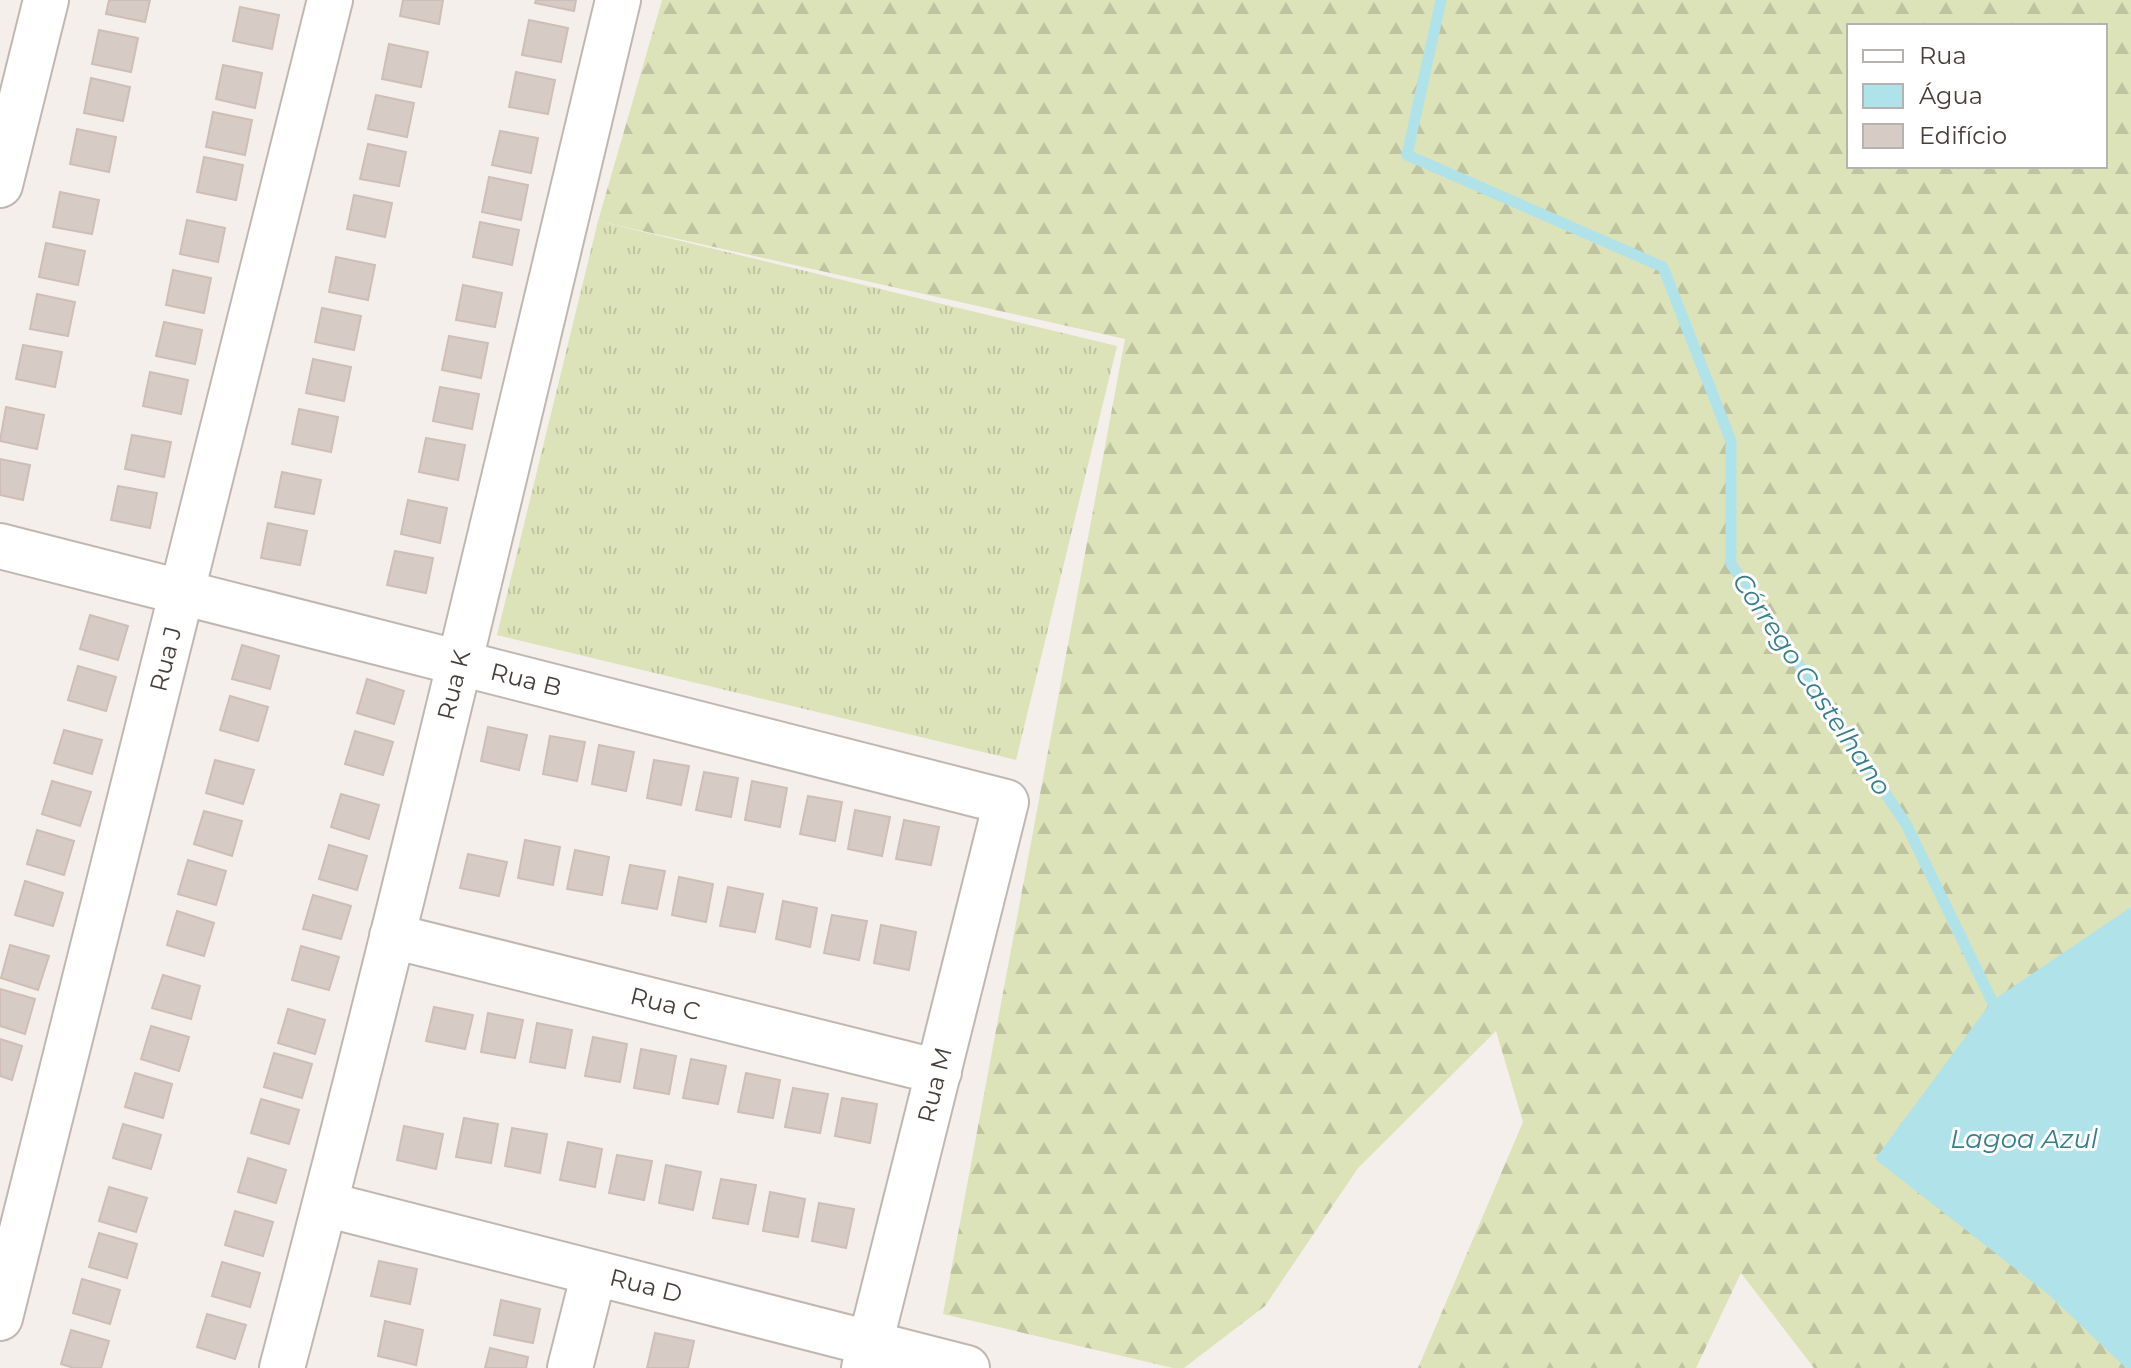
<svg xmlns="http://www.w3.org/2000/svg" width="2131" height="1368" font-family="Montserrat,sans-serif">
	<defs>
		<pattern id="grass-tufts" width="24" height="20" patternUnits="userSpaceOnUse" patternTransform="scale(2)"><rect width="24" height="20" fill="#dce3b9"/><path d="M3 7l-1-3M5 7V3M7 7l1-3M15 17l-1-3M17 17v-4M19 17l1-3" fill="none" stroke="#bec4a0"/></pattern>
		<pattern id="forest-firs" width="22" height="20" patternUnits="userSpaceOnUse" patternTransform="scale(2)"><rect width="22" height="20" fill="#dce3b9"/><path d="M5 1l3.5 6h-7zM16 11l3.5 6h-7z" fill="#bec4a0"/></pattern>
	</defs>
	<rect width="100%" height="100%" fill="#f4efeb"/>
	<!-- grass -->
	<path fill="url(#grass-tufts)" d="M598 221 1117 346 1016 760 497 635Z"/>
	<!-- forest -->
	<path fill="url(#forest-firs)" fill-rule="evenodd" d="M662 0H2131V1368H1814L1741 1273 1696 1368H1418L1523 1122 1496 1031 1358 1168 1265 1306 1184 1368H1173L943 1314 1125 339 598 221ZM1849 26H2105V166H1849Z"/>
	<!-- water -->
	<path fill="#afe2e9" d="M2131 907V1368H2126L2049 1295 1875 1159 1992 1001Z"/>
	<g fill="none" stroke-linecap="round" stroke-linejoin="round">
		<!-- stream -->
		<path stroke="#afe2e9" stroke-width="11" d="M1441 0 1407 155 1663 267 1731 441V564L1906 824 1992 1001 2002 1010"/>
	</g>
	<!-- building -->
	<path fill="#d7cbc5" stroke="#cebeb5" stroke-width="2" d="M109 0H150L145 22 106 14Z
		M403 0H443L439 24 400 16Z
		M536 0H576L574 11 535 3Z
		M240 7 279 15 272 49 233 41Z
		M529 20 568 28 561 62 522 55Z
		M99 30 138 38 131 72 92 64Z
		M389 44 428 52 421 87 382 79Z
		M223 65 262 73 255 108 216 99Z
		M516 72 555 80 548 114 509 107Z
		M91 78 130 87 123 121 84 113Z
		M376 95 414 103 407 137 368 129Z
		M213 112 252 120 245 155 206 147Z
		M77 129 116 137 109 172 70 164Z
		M500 131 538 138 531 173 492 165Z
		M368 144 406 152 399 186 360 179Z
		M204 157 243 165 236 200 197 192Z
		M489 177 528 185 521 220 482 212Z
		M60 192 99 200 92 234 53 227Z
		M354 195 392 203 385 237 347 229Z
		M187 220 225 228 218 262 180 254Z
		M480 222 519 230 512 265 473 257Z
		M46 243 85 251 78 285 39 277Z
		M336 257 375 265 368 300 329 292Z
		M173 270 211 278 204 313 166 305Z
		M463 285 502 293 495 327 456 320Z
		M37 294 75 302 68 336 30 329Z
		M322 308 361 316 354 350 315 342Z
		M164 322 202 330 195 364 156 356Z
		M449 336 488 343 481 378 442 370Z
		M23 345 62 352 55 387 16 379Z
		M313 359 351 367 344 401 306 393Z
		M150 372 188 380 181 414 143 406Z
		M440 387 479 394 472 429 433 421Z
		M6 407 44 415 37 449 0 441Z
		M299 409 338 417 331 452 292 444Z
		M132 435 171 442 164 477 125 469Z
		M426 438 465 445 458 480 419 472Z
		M0 459 30 465 23 500 0 495Z
		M282 472 321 480 314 514 275 507Z
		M118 486 157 493 150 528 111 520Z
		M408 500 447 508 440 543 401 534Z
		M268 523 307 531 300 565 261 558Z
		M395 551 433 558 426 593 387 585Z
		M90 615 128 626 118 660 80 649Z
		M242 645 279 656 270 689 232 679Z
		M78 666 116 677 106 711 68 700Z
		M367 679 404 691 394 724 357 713Z
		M230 696 268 707 258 741 220 730Z
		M488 727 527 735 519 770 481 761Z
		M64 730 102 740 92 774 54 763Z
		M355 731 393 742 383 775 345 764Z
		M550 736 585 742 577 781 543 774Z
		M599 745 634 752 626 791 592 784Z
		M215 760 254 770 243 804 206 793Z
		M654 760 689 766 681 805 647 798Z
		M704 772 738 778 731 817 696 810Z
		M52 781 91 792 80 826 42 814Z
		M752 781 787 788 780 827 745 820Z
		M341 794 379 805 369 839 331 827Z
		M808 796 842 802 835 841 800 834Z
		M855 810 890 817 882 856 848 849Z
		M204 811 242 821 232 856 194 844Z
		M904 820 939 827 931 865 896 859Z
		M37 830 74 841 64 875 27 864Z
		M525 840 560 847 553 885 518 878Z
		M329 845 367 856 357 890 319 879Z
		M575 850 609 857 602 895 567 889Z
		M468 854 507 862 499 896 460 888Z
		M188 860 226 871 216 905 178 894Z
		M630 865 665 871 657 909 622 903Z
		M679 877 713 884 706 922 672 915Z
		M25 881 63 893 53 926 15 915Z
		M728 887 763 894 755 932 720 926Z
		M313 895 351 906 341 939 303 929Z
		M783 901 817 908 810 947 776 939Z
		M177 911 214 923 204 956 167 945Z
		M832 915 867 921 859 960 824 953Z
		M881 925 916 932 909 970 874 963Z
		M10 945 49 956 38 990 1 978Z
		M301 946 339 957 329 990 292 980Z
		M163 975 200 986 191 1019 152 1008Z
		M0 989 35 999 25 1034 0 1026Z
		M434 1007 473 1015 465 1049 426 1041Z
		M288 1009 325 1020 315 1054 278 1043Z
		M488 1013 523 1020 515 1058 481 1052Z
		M537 1023 572 1030 565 1068 530 1062Z
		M151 1026 189 1037 179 1071 141 1059Z
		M593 1037 627 1044 620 1082 585 1076Z
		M0 1039 22 1046 12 1080 0 1076Z
		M641 1049 676 1056 669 1094 634 1088Z
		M274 1053 312 1064 302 1098 264 1087Z
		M691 1059 726 1066 718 1104 683 1098Z
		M135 1073 172 1084 163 1118 125 1107Z
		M746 1073 780 1080 773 1118 738 1112Z
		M793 1088 828 1094 820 1133 785 1127Z
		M842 1098 877 1104 870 1143 835 1136Z
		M261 1099 299 1110 289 1144 251 1133Z
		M464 1118 498 1124 491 1163 456 1157Z
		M123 1124 161 1135 151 1169 113 1158Z
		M404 1126 443 1134 436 1169 397 1160Z
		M512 1128 547 1134 540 1173 505 1166Z
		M568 1142 602 1149 595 1187 560 1180Z
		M617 1155 652 1161 644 1200 609 1193Z
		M248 1158 286 1170 276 1203 238 1192Z
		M666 1165 701 1172 693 1210 659 1203Z
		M721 1179 756 1185 748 1224 713 1218Z
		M109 1187 147 1198 136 1232 99 1221Z
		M770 1192 805 1199 798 1237 763 1231Z
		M819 1203 854 1209 846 1248 812 1241Z
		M235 1211 273 1222 263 1256 225 1245Z
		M99 1233 137 1244 127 1278 89 1267Z
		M379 1261 417 1269 410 1304 371 1296Z
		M222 1262 260 1273 250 1307 212 1296Z
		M82 1279 120 1290 110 1324 73 1313Z
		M501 1300 540 1309 533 1343 494 1335Z
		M207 1314 246 1325 235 1359 197 1347Z
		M385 1321 423 1330 416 1365 378 1356Z
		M71 1330 109 1341 101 1368H74L61 1364Z
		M655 1333 694 1341 688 1368H647Z
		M490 1348 528 1357 526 1368H485Z"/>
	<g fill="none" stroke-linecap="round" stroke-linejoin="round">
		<defs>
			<path id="minor" d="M0 185 46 0
				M0 546 1006 802 864 1368
				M392 936 939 1072
				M325 1204 967 1368
				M0 1318 330 0
				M282 1368C402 914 509 457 618 0
				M570 1368 594 1273"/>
		</defs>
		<!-- minor casing -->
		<use href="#minor" stroke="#c1b7b1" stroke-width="48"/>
		<!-- minor -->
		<use href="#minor" stroke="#fff" stroke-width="44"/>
	</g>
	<g text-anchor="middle" stroke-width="6" stroke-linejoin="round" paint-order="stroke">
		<!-- street labels -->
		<g font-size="24" fill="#473e3a" stroke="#fff">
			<text transform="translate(166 659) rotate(-76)" y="8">Rua J</text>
			<text transform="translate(526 680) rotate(14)" y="8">Rua B</text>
			<text transform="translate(454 685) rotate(-76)" y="8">Rua K</text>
			<text transform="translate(665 1004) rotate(14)" y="8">Rua C</text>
			<text transform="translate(935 1085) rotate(-76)" y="8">Rua M</text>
			<text transform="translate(646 1286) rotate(14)" y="8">Rua D</text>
		</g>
		<!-- water labels -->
		<g font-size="26" font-style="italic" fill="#357e8a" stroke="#fff">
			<text transform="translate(1812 684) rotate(56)" y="9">Córrego Castelhano</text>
			<text x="2024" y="1148">Lagoa Azul</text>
		</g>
	</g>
	<!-- legend -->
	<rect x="1847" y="24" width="260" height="144" fill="#ffffff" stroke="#b5b2b0" stroke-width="2"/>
	<rect x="1863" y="50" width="40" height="12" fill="#ffffff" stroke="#b5b2b0" stroke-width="2"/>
	<text x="1919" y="64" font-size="24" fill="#473e3a">Rua</text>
	<rect x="1863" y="84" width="40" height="24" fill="#afe2e9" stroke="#b5b2b0" stroke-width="2"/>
	<text x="1919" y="104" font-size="24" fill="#473e3a">Água</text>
	<rect x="1863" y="124" width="40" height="24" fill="#d7cbc5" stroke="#b5b2b0" stroke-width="2"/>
	<text x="1919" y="144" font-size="24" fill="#473e3a">Edifício</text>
</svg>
